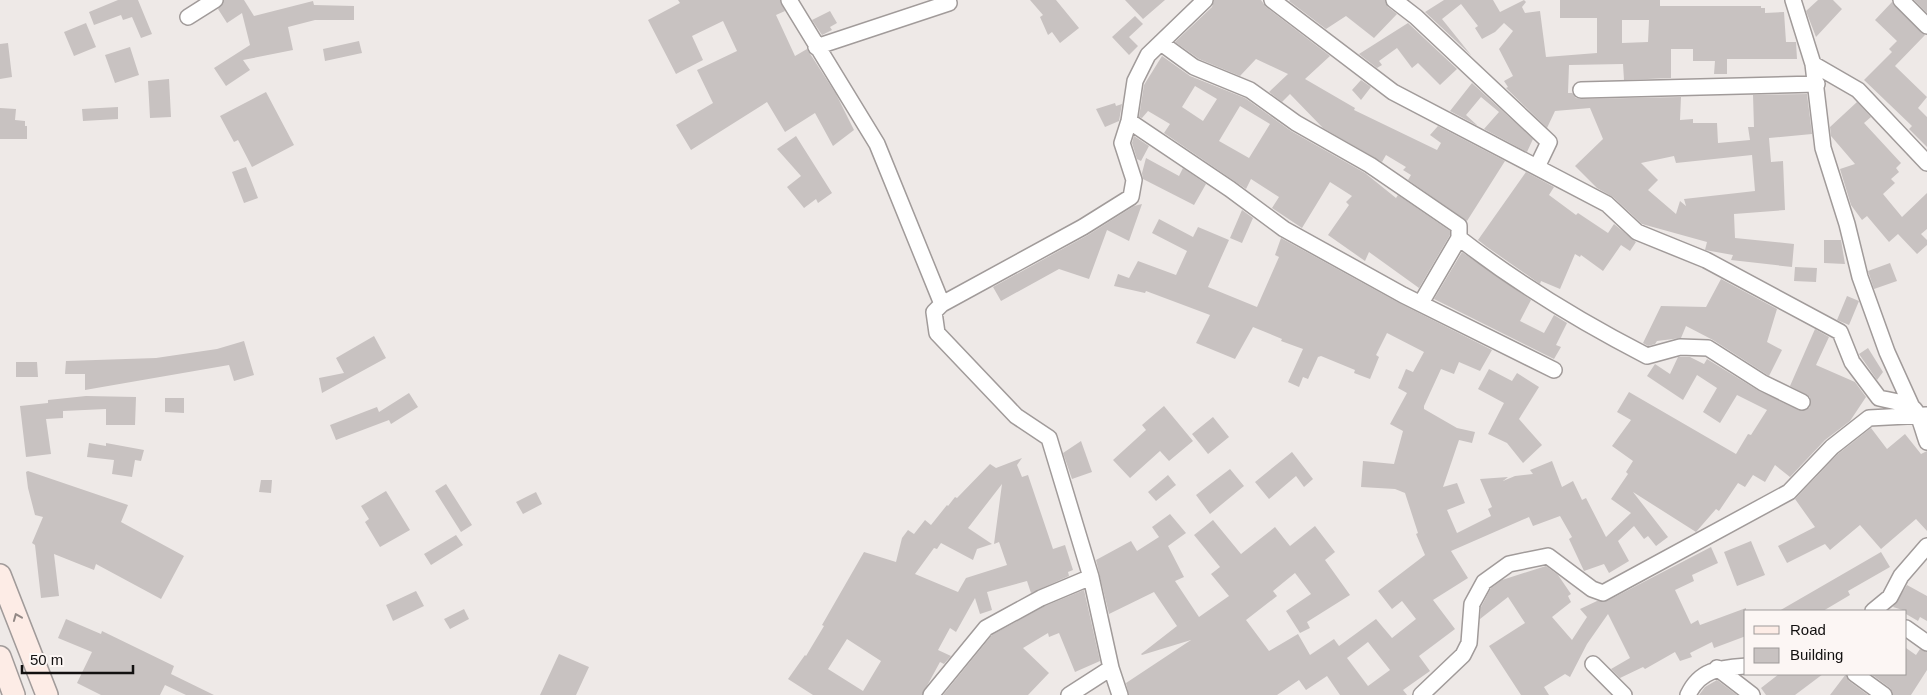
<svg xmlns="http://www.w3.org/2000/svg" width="1927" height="695" font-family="Arial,sans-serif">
	<rect width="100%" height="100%" fill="#eee9e7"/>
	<!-- building -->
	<path fill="#c8c2c1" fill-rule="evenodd" d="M118 0H138L152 34 141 38 132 17 123 20 121 15 94 25 89 12Z
		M224 0H244L254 16 313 1 314 5 354 6V20H315L288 27 293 50 243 60 250 70 226 86 214 68 250 45 242 13 227 23 218 9Z
		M678 0H780L785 11 776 15 795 56 807 49 836 94 854 130 833 146 815 113 785 132 767 102 691 150 676 125 713 103 697 70 737 51 723 21 692 36 703 60 676 74 648 20 680 3Z
		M1030 0H1056L1079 28 1060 43 1052 32 1048 35 1040 17 1043 15Z
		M1125 0H1165L1143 19Z
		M1214 0H1261L1266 7 1330 56 1305 79 1355 108 1354 110 1437 150 1441 143 1430 135 1438 126 1505 161 1467 221 1408 180 1411 175 1403 170 1406 167 1386 155 1382 162 1323 128 1290 94 1282 102 1269 92 1288 74 1256 59 1240 76 1199 59 1175 42 1212 7Z
		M1290 0H1385L1388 7 1397 14 1374 38 1346 16 1326 29 1289 1Z
		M1444 0H1493L1500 12 1524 0 1526 2 1522 7 1525 13 1540 11 1546 57 1597 53V18H1560V0H1660V6H1761V8H1765V13L1784 12 1786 42H1796L1797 59H1727V74H1714L1715 61H1693V49H1671V78L1624 80 1623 64 1569 65 1568 93H1572L1576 98 1581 99 1681 97 1680 120 1693 119V123H1717L1718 143 1750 140 1748 127H1754L1753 95 1807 94 1812 134 1769 138 1771 162 1783 161 1785 210 1734 214 1735 238 1794 244 1792 267 1731 260 1733 255 1705 250 1707 242 1642 224 1613 197 1597 188 1575 166 1603 139 1590 108 1555 111 1547 128 1506 88 1508 87 1504 81 1513 76 1499 49 1513 31 1504 23 1495 32 1482 39 1475 28 1478 26 1461 4 1442 19 1471 55 1425 12ZM1622 20H1649L1648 42 1622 43ZM1752 155 1755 191 1684 199 1686 206 1680 201 1676 214 1648 190 1658 180 1641 163 1674 156 1676 163Z
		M1818 0H1833L1842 9 1816 37 1806 11Z
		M1914 0H1927V13Z
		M1892 2 1925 35 1895 66 1927 97 1918 108 1927 117V147L1909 129 1912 126 1864 80 1892 52 1889 49 1897 41 1875 20Z
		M830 11 837 23 830 27 832 30 822 35 812 20Z
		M1135 16 1143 24 1129 37 1138 46 1129 55 1112 37Z
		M86 23 96 47 74 56 64 32Z
		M1408 23 1457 69 1440 85 1418 63 1412 68 1397 48 1379 61 1382 65 1377 68 1359 54Z
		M359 41 362 53 325 61 323 49Z
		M8 43 12 77 0 79V44Z
		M130 47 139 75 115 83 105 55Z
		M1162 56 1190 76 1245 98 1291 131 1365 173 1396 198 1398 195 1450 231V235L1419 288 1369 252 1365 261 1328 235 1349 205 1346 202 1352 196 1330 182 1302 228 1272 208 1279 197 1251 179 1246 189 1164 133 1170 124 1148 111 1142 118 1139 117 1144 85ZM1195 86 1217 99 1203 121 1182 107ZM1240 106 1270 124 1249 158 1219 141Z
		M169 79 171 117 150 118 148 81Z
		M1361 80 1371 87 1361 100 1352 90Z
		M1472 83 1533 139 1527 152 1484 129 1499 112 1481 97 1466 115 1478 126 1450 111Z
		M266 92 294 145 252 167 238 140 234 142 220 116Z
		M1857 102 1871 117 1864 123 1901 163 1896 168 1899 172 1891 179 1895 183 1883 194 1902 217 1927 193V229L1921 234 1927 240V245L1917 254 1898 234 1889 242 1867 216 1862 220 1851 205 1840 169 1855 164 1831 136 1830 127Z
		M1115 103 1116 106 1122 104 1119 121 1105 127 1096 109Z
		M118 107V119L83 121 82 109Z
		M0 108 16 109 15 120 25 121V126H27V139H0Z
		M796 136 832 193 818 203 816 199 804 208 787 187 801 176 777 149Z
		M1134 136 1149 146 1141 161 1137 159 1132 143Z
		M1146 158 1179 176 1183 168 1206 184 1194 205 1143 179 1142 173Z
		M246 167 258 198 244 203 232 172Z
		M1526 172 1554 187 1549 195 1576 215 1578 213 1608 233 1614 224 1636 242 1630 251 1621 245 1603 271 1581 255 1580 257 1575 254 1560 289 1541 281 1540 284 1487 247 1478 240Z
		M1142 204 1129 241 1107 230 1089 279 1059 269 1001 301 993 287 1088 235 1134 206Z
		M1242 210 1253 218 1242 243 1230 238Z
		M1159 219 1193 237 1198 227 1229 240 1208 287 1257 307 1279 257 1275 255 1281 238 1399 303 1492 350 1480 371 1459 362 1454 374 1441 369 1424 406V409L1457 428 1475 432 1472 443 1459 440 1443 487 1457 483 1465 503 1447 510 1457 533 1491 516 1488 509 1492 507 1480 479 1508 477 1503 481 1515 476 1533 474 1530 470 1552 461 1562 487 1573 481 1582 500 1586 498 1606 537 1631 513 1611 499 1628 474 1626 472 1633 461 1612 446 1631 420 1617 412 1629 392 1736 454 1748 434 1751 435 1767 410 1737 395 1720 423 1703 412 1717 388 1697 375 1683 400 1647 376 1655 364 1670 374 1678 357H1690L1704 364 1707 359 1759 391 1803 411 1810 407V397L1790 386 1815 329 1829 337 1816 365 1855 382 1866 397 1850 421 1825 440 1790 477 1775 465 1765 482 1753 475 1745 487 1738 483 1719 511 1716 509 1696 532 1633 492 1668 537 1656 546 1648 536 1644 539 1634 526 1618 541 1629 561 1609 573 1604 564 1584 571 1569 539 1572 537 1560 516 1533 526 1529 517 1451 551 1468 578 1433 600 1455 629 1419 656 1430 671 1403 690 1407 695H1340L1327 676 1306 690 1299 680 1277 695H1129L1126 683 1191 640 1142 655 1141 654 1177 626 1154 592 1109 614 1096 560 1131 541 1137 551 1159 537 1152 527 1170 514 1186 533 1168 546 1184 577 1175 581 1199 617 1229 596 1211 574 1220 567 1194 535 1213 520 1241 554 1275 527 1290 546 1315 526 1335 552 1325 560 1350 595 1307 622 1310 628 1300 633 1286 611 1311 594 1295 573 1273 591 1277 596 1246 620 1269 651 1298 634 1310 655 1334 639 1339 646 1376 619 1392 638 1416 619 1402 601 1392 609 1378 591 1425 555 1416 534 1418 533 1405 493 1395 489 1361 487 1363 461 1394 464 1403 431 1390 424 1407 393 1398 388 1406 369 1413 372 1424 352 1387 333 1376 355 1379 357 1370 379 1354 373 1355 370 1321 356 1318 357 1308 379 1303 377 1299 387 1288 382 1303 349 1281 341 1282 339 1253 327 1235 359 1196 343 1210 315 1146 291 1145 293 1114 286 1118 274 1129 278 1138 261 1176 275 1187 251 1152 233ZM1368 642 1390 670 1368 686 1347 658Z
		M1824 240H1841L1845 264 1824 263Z
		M1462 252 1531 300 1520 321 1544 333 1554 315 1567 323 1556 345 1561 347 1554 359 1434 299Z
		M1890 263 1897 281 1874 289 1868 271Z
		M1795 267 1817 268 1816 282 1794 281Z
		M1721 279 1777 309 1767 342 1782 350 1769 376 1713 340 1686 326 1681 338 1657 341 1655 344 1648 346 1643 343 1661 306 1706 307Z
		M1847 296 1859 301 1849 325 1837 320Z
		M374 336 386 358 322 393 319 378 344 373 336 358Z
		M244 341 254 375 234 381 229 365 85 390V374H65L66 361 156 358 217 349Z
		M1868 348 1883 372 1877 380 1859 354Z
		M16 362H37L38 377H16Z
		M1489 369 1512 381 1517 373 1539 387 1519 419 1542 445 1523 463 1507 443 1488 434 1504 403 1478 389Z
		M409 393 418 407 391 424 389 420 336 440 330 425 377 407 379 412Z
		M86 396 136 397 135 425H106V409L63 411V418L46 419 51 454 26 457 20 406 48 403V400Z
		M165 398H184V413L165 412Z
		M1164 406 1193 441 1169 461 1160 451 1130 478 1113 460 1146 430 1142 425Z
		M1213 417 1229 437 1208 454 1192 434Z
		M1871 428 1887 449 1905 434 1921 454 1927 451V531L1916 519 1881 549 1860 525 1830 550 1825 544 1787 563 1778 546 1815 527 1795 499 1838 454Z
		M1081 441 1092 472 1072 479 1063 453Z
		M89 443 106 446V443L144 450 141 461 135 460 132 477 112 474 114 460 87 457Z
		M1292 452 1313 479 1304 487 1296 476 1269 499 1255 482Z
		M1022 458 1017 465 1022 477 1028 475 1053 549 1065 545 1073 570 1068 572 1069 576 1031 593 1027 581 987 592 992 610 980 614 975 598 956 632 950 628 938 650 951 656 944 664 940 662 922 695H813L788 679 805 655 806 656 824 626 822 625 864 552 896 562 902 538 908 530 914 534 925 520 931 525 947 505 948 506 955 497 957 498 990 464 996 468ZM1002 484 994 544 999 542 1007 565 966 578 958 592 915 574 934 548 937 549 941 543 973 560 977 549 992 544 968 528ZM847 639 881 661 863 691 828 669Z
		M1230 469 1244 486 1210 514 1196 495Z
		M28 471 128 505 121 522 184 556 161 599 96 564 94 570 54 554 59 596 41 598 35 545 32 543 43 517 35 515 28 488 26 472Z
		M1168 475 1176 485 1156 501 1148 492Z
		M261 480H272L271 493 259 492Z
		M446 484 472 525 461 532 435 491Z
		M386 491 410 530 380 547 365 522 369 519 361 506Z
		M536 492 542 504 523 514 516 502Z
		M456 535 463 545 431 565 424 554Z
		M1751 541 1765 575 1737 586 1724 552Z
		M1711 547 1718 563 1692 575 1694 581 1675 590 1691 624 1698 620 1700 625 1746 608V636L1714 648 1712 642 1690 653 1692 657 1680 661 1675 652 1645 669 1643 667 1620 678 1611 669 1630 658 1608 614 1587 644 1570 677 1565 674 1544 687 1549 695H1521L1489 646 1525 623 1508 597 1480 619 1481 607 1491 588 1502 580 1546 566 1558 575 1571 594 1568 596 1571 602 1552 617 1572 640 1587 617 1580 609 1597 601H1607Z
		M1881 552 1890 567 1848 591 1850 595 1823 611H1779Z
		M1907 585 1927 596V621L1920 617 1918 621 1906 614V611L1893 607Z
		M1084 590 1100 661 1075 672 1059 633 1049 637 1048 633 1023 648 1049 673 1028 695H943L992 635 1045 606Z
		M416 591 424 606 393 621 386 605Z
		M464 609 469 619 450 629 444 619Z
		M66 619 101 634 102 631 174 666 171 674 214 695H186L165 685 160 695H101L77 683 92 652 58 638Z
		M1906 648 1916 655 1920 649 1927 652V670L1911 695H1893L1890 688 1871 674H1906Z
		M559 654 589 667 576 695H540Z
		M1779 674H1823L1795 695H1766L1761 688Z
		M1846 674 1849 681 1868 695H1830Z
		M1717 680 1737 695H1699L1705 687Z"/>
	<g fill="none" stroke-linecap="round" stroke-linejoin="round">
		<defs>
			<path id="street" d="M789 0 877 144 942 304
				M1272 0 1393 92 1607 204 1637 232 1706 260 1840 332 1852 362 1879 398C1921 407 1914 403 1927 442
				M1394 0 1416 17 1549 142 1537 167
				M1793 0 1813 64 1823 148 1847 224 1860 277 1887 352 1911 405
				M1901 0 1927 26
				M188 17 215 0
				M1161 43 1194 67 1250 90 1296 123 1370 165 1459 226V238C1518 284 1581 322 1647 356L1680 347 1708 348 1763 383 1802 402
				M816 47 949 3 948 0
				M1813 64 1858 90 1927 163
				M1581 90 1817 84
				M1129 121 1230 189 1284 229 1403 295 1554 370
				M1421 303 1459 238
				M1873 611 1890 597 1901 576 1927 546
				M1906 628 1927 643
				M1593 664 1624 695
				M1717 668 1752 695
				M1855 674 1884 695
				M931 695 986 628 1041 598 1091 577
				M1069 695 1111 668
				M1120 695 1111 668 1091 577 1049 438 1016 416 937 333 934 312 942 304 1083 227 1131 197 1134 180 1122 143 1129 121 1135 81 1148 55 1205 0
				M1421 695 1463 655 1469 643 1472 604 1484 582 1509 564 1548 556 1592 589 1603 593 1789 492 1832 447 1869 418 1926 415
				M1688 695C1700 669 1720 668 1746 666"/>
			<path id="secondary" d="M0 575 47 695
				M0 657 14 695"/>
		</defs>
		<!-- street casing -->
		<use href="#street" stroke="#a19b9a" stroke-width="18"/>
		<!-- secondary casing -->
		<use href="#secondary" stroke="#a19b9a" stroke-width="24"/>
		<!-- street -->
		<use href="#street" stroke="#fff" stroke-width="15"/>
		<!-- secondary -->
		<use href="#secondary" stroke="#fdece6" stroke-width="21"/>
	</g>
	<!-- one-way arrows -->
	<defs><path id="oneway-chevron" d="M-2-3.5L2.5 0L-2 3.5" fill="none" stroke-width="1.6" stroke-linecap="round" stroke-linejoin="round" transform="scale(1.25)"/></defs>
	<use stroke="#938986" href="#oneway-chevron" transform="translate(17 617) rotate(-112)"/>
	<!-- legend -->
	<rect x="1744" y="610" width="162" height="65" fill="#fcf6f4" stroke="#9e9a99"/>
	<rect x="1754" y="626" width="25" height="8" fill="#fdece6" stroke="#9e9a99"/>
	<text x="1790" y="635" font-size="15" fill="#121010">Road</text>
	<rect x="1754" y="648" width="25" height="15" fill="#c8c2c1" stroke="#9e9a99"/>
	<text x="1790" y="660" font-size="15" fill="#121010">Building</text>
	<!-- scale -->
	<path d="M22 665v8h111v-8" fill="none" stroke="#121010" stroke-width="2.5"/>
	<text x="30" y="665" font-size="15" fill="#121010" stroke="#fcf6f4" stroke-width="4" paint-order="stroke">50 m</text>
</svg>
